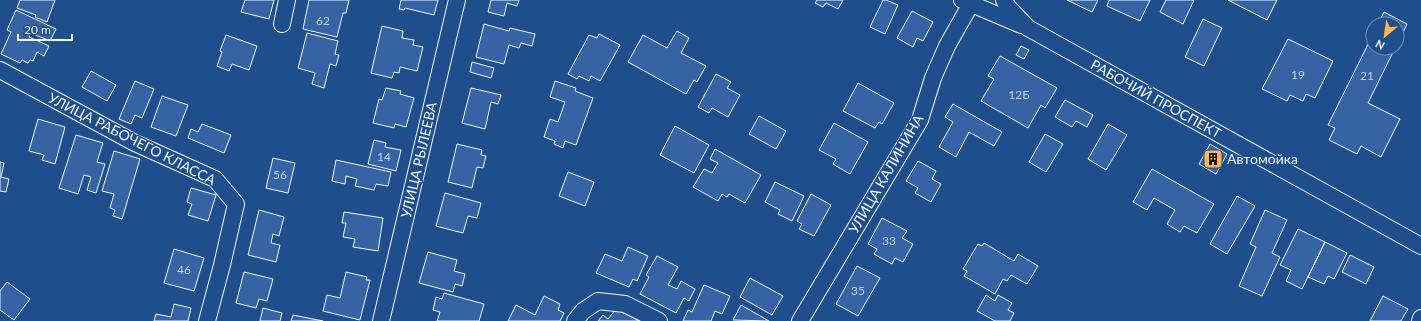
<svg xmlns="http://www.w3.org/2000/svg" width="1421" height="321" font-family="Lato,sans-serif">
	<rect width="100%" height="100%" fill="#1f4e8c"/>
	<!-- building -->
	<path fill="#3563a3" stroke="#f2f6ff" d="M20 0H55L47 22 35 17 36 15 17 8Z
		M245 0H274L269 19 241 12Z
		M309 0H349L346 13H343L337 37 303 29Z
		M401 0H438L434 15 405 8 404 10 399 9Z
		M491 0H519L517 6 507 3 504 16 488 12Z
		M817 0H843L838 9 826 3 823 7 815 3Z
		M883 0H886L898 5 885 34 870 27Z
		M1067 0H1098L1092 12Z
		M1109 0H1150L1140 21 1107 6Z
		M1166 0H1194L1183 24 1160 12Z
		M1228 0H1277L1267 20Z
		M16 10 56 29 50 41 31 33 29 37 49 46 44 56 37 52 33 61 30 60 28 63 22 60 20 63 1 54 11 32 7 30Z
		M912 11 933 22 923 41 917 38 913 47 897 38Z
		M1384 12 1407 24 1397 45V24H1378Z
		M1203 19 1222 28 1204 66 1185 57Z
		M484 24 509 31 510 28 535 34 532 46 521 43 519 48 509 45 504 64 476 57Z
		M382 26 403 31 402 38 414 40 413 45 423 47 417 71 400 67 399 73 394 72 392 78 371 73Z
		M677 31 689 38 681 53 706 66 697 82 694 80 686 94 628 62 643 35 667 48Z
		M307 33 338 41 335 54 339 55 336 66 330 64 324 88 312 84 315 73 298 68Z
		M599 34 620 45 600 81 591 76 589 81 579 76 577 79 568 74 589 35 597 38Z
		M1373 34V48H1395L1368 103 1400 119 1381 157 1361 146 1357 154 1329 140 1335 128 1328 125Z
		M226 35 257 46 249 70 232 64 229 71 217 66 222 52 220 51Z
		M1288 39 1333 61 1315 98 1306 94 1303 101 1290 95 1287 101 1262 89Z
		M1021 46 1029 50 1024 59 1016 55Z
		M1000 56 1057 88 1045 108 1041 105 1028 128 981 101 994 79 988 76Z
		M472 62 494 68 491 78 470 72Z
		M91 71 116 85 107 101 82 87Z
		M716 74 731 82 727 88 740 95 728 117 712 108 709 113 698 107Z
		M135 81 154 89 142 118 135 115 131 124 119 119Z
		M555 81 576 88 575 91 593 98 576 145 565 141 563 148 554 144 555 141 544 137 550 119 558 122 565 102 550 97Z
		M858 83 894 103 882 124 879 122 875 128 843 111Z
		M386 88 401 91 400 94 414 98 406 127 395 124 394 128 373 123 379 99 382 100Z
		M471 88 501 95 498 104 491 102 485 129 462 123Z
		M162 96 188 105 176 136 151 127Z
		M1065 100 1093 115 1087 127 1076 121 1072 127 1055 117Z
		M953 104 1002 132 994 146 969 132 956 157 939 147 953 122 945 117Z
		M759 116 786 131 776 149 749 134Z
		M38 119 65 127 55 164 42 160 44 155 29 151Z
		M834 123 868 142 850 174 833 164 836 159 819 150Z
		M202 124 231 135 224 153 188 138 191 129 198 132Z
		M1108 124 1127 135 1106 170 1088 159Z
		M675 126 709 145 694 173 660 155Z
		M1045 134 1063 144 1046 172 1029 162Z
		M76 135 103 143 97 162 105 164 96 193 87 190 91 177 84 175 78 194 59 188Z
		M374 140 386 143 385 147 401 150 396 171 368 164Z
		M457 144 482 150 481 155 486 156 483 168 477 167 472 188 448 182Z
		M1210 144 1227 154 1216 174 1199 164Z
		M715 149 761 175 745 203 729 194 727 197 722 194 718 201 693 187 704 169 712 173 718 163 710 159Z
		M114 151 140 159 122 219 113 216 115 210 110 208 114 194 102 191Z
		M273 158 295 163 288 193 266 188Z
		M336 160 391 172 388 186 376 184 374 190 355 186 357 179 346 176 345 184 332 181Z
		M918 161 936 171 932 179 941 184 931 202 915 193 918 188 906 181Z
		M0 162 4 163 1 177 9 179 6 192 0 191Z
		M1152 169 1214 204 1197 233 1184 226 1180 232 1167 224 1175 210 1154 198 1147 210 1133 202Z
		M568 172 594 182 585 206 559 196Z
		M775 182 804 196 792 221 778 214 780 210 765 202Z
		M191 188 216 195 208 221 188 215 192 204 187 202Z
		M445 193 481 203 477 218 468 216 463 233 436 226Z
		M811 194 831 205 814 236 799 229 802 224 797 221Z
		M1237 196 1255 206 1227 254 1210 244Z
		M259 210 284 217 279 236 273 234 271 243 280 245 276 262 248 255Z
		M1265 210 1287 220 1272 253 1280 257 1262 296 1239 286 1256 247 1250 244Z
		M344 212 383 218 378 251 353 247 355 239 343 237 346 223H342Z
		M882 218 907 231 902 238 913 244 903 262 895 258 892 264 874 254 877 249 868 244Z
		M1298 229 1325 242 1302 289 1286 281 1291 270 1280 265Z
		M1325 242 1347 253 1334 279 1328 276 1324 284 1308 277Z
		M984 243 1014 261 1018 254 1038 266 1027 284 1011 275 1007 281 1003 279 995 294 964 276 967 271 963 269 978 244 982 246Z
		M628 247 648 256 637 281 633 279 629 287 596 273 605 254 622 261Z
		M174 249 204 258 194 291 164 283Z
		M428 252 457 260 454 271 465 274 462 286 455 284 453 292 419 283Z
		M1350 255 1374 267 1366 284 1342 272Z
		M657 256 678 267 668 285 677 289 681 281 695 289 689 301 684 298 676 313 640 294 649 277 646 275Z
		M857 266 880 278 858 316 836 304Z
		M244 272 273 279 267 301 259 299 256 308 236 303Z
		M346 272 367 277 366 280H370L360 320 323 311 327 295 340 298Z
		M750 278 783 296 772 315 740 297Z
		M7 282 30 299 14 320 0 310V291Z
		M704 285 730 296 722 314 715 311 711 321H683L688 310 692 312Z
		M444 293 484 304 479 321H437L440 312 433 310 436 297 442 299Z
		M986 295 995 301 998 295 1012 303 1008 310 1014 313 1010 321H995L977 311Z
		M544 296 560 304 558 310 564 313 560 321H508L516 305 535 315Z
		M1383 296 1408 309 1401 321H1370Z
		M174 304 191 308 188 321H154L156 314 171 317Z
		M741 305 769 321 733 320Z
		M263 308 282 313 280 321H260Z
		M616 309 639 321H598L603 315 608 319Z
		M293 315 323 321H291Z"/>
	<g fill="none" stroke-linecap="round" stroke-linejoin="round">
		<defs>
			<path id="minor" d="M962 0 1021 25
				M1004 0 1008 7 1028 28 1421 246
				M282 24 287 0
				M0 70 135 143 215 179 236 204 222 265 207 321
				M381 321 457 0
				M575 321 583 311 598 301 625 304 659 321
				M800 321 920 120 933 78 947 46 973 0
				M1420 321 1421 318"/>
		</defs>
		<!-- minor casing -->
		<use href="#minor" stroke="#f2f6ff" stroke-width="18"/>
		<!-- minor -->
		<use href="#minor" stroke="#1f4e8c" stroke-width="16"/>
	</g>
	<!-- icons -->
	<defs>
		<symbol id="building-square" viewBox="-11 -11 22 22"><rect x="-9" y="-9" width="18" height="18" rx="4" fill="#ffb74d" stroke="#1f4e8c"/><path d="M-4-6H4V6H1V3H-1V6H-4ZM-2.5-4.3h1.7v1.8h-1.7ZM.8-4.3h1.7v1.8H.8ZM-2.5-1h1.7V.8h-1.7ZM.8-1h1.7V.8H.8Z" fill="#111"/></symbol>
	</defs>
	<g fill-rule="evenodd">
		<use href="#building-square" x="1202" y="148" width="22" height="22"/>
	</g>
	<g text-anchor="middle" stroke-width="3" stroke-linejoin="round" paint-order="stroke">
		<!-- number labels -->
		<g font-size="12" fill="#c3d1e8">
			<text x="323" y="25">62</text>
			<text x="1298" y="79">19</text>
			<text x="1367" y="80">21</text>
			<text x="1019" y="99">12Б</text>
			<text x="384" y="161">14</text>
			<text x="280" y="179">56</text>
			<text x="889" y="245">33</text>
			<text x="184" y="274">46</text>
			<text x="858" y="295">35</text>
		</g>
		<!-- street labels -->
		<g font-size="14" fill="#f2f6ff" stroke="#1f4e8c">
			<text transform="translate(1156 99) rotate(29)" y="5">РАБОЧИЙ ПРОСПЕКТ</text>
			<text transform="translate(132 139) rotate(27)" y="5">УЛИЦА РАБОЧЕГО КЛАССА</text>
			<text transform="translate(419 160) rotate(-77)" y="5">УЛИЦА РЫЛЕЕВА</text>
			<text transform="translate(886 174) rotate(-60)" y="5">УЛИЦА КАЛИНИНА</text>
		</g>
		<!-- poi labels -->
		<g font-size="14" fill="#f2f6ff" stroke="#1f4e8c" text-anchor="start">
			<text x="1227" y="164">Автомойка</text>
		</g>
	</g>
	<!-- north arrow -->
	<g transform="translate(1385 36) rotate(209)"><circle r="19" fill="#1f4e8c" stroke="#7391ba"/>
	<path d="M0-3L7 15L0 10L-7 15Z" fill="#ffb74d"/>
	<text y="-6" font-size="11" font-weight="bold" text-anchor="middle" fill="#f2f6ff">N</text>
	</g>
	<!-- scale -->
	<path d="M18 34v6h54v-6" fill="none" stroke="#f2f6ff" stroke-width="2"/>
	<text x="24" y="34" font-size="12" fill="#f2f6ff" stroke="#1f4e8c" stroke-width="3" paint-order="stroke">20 m</text>
</svg>
